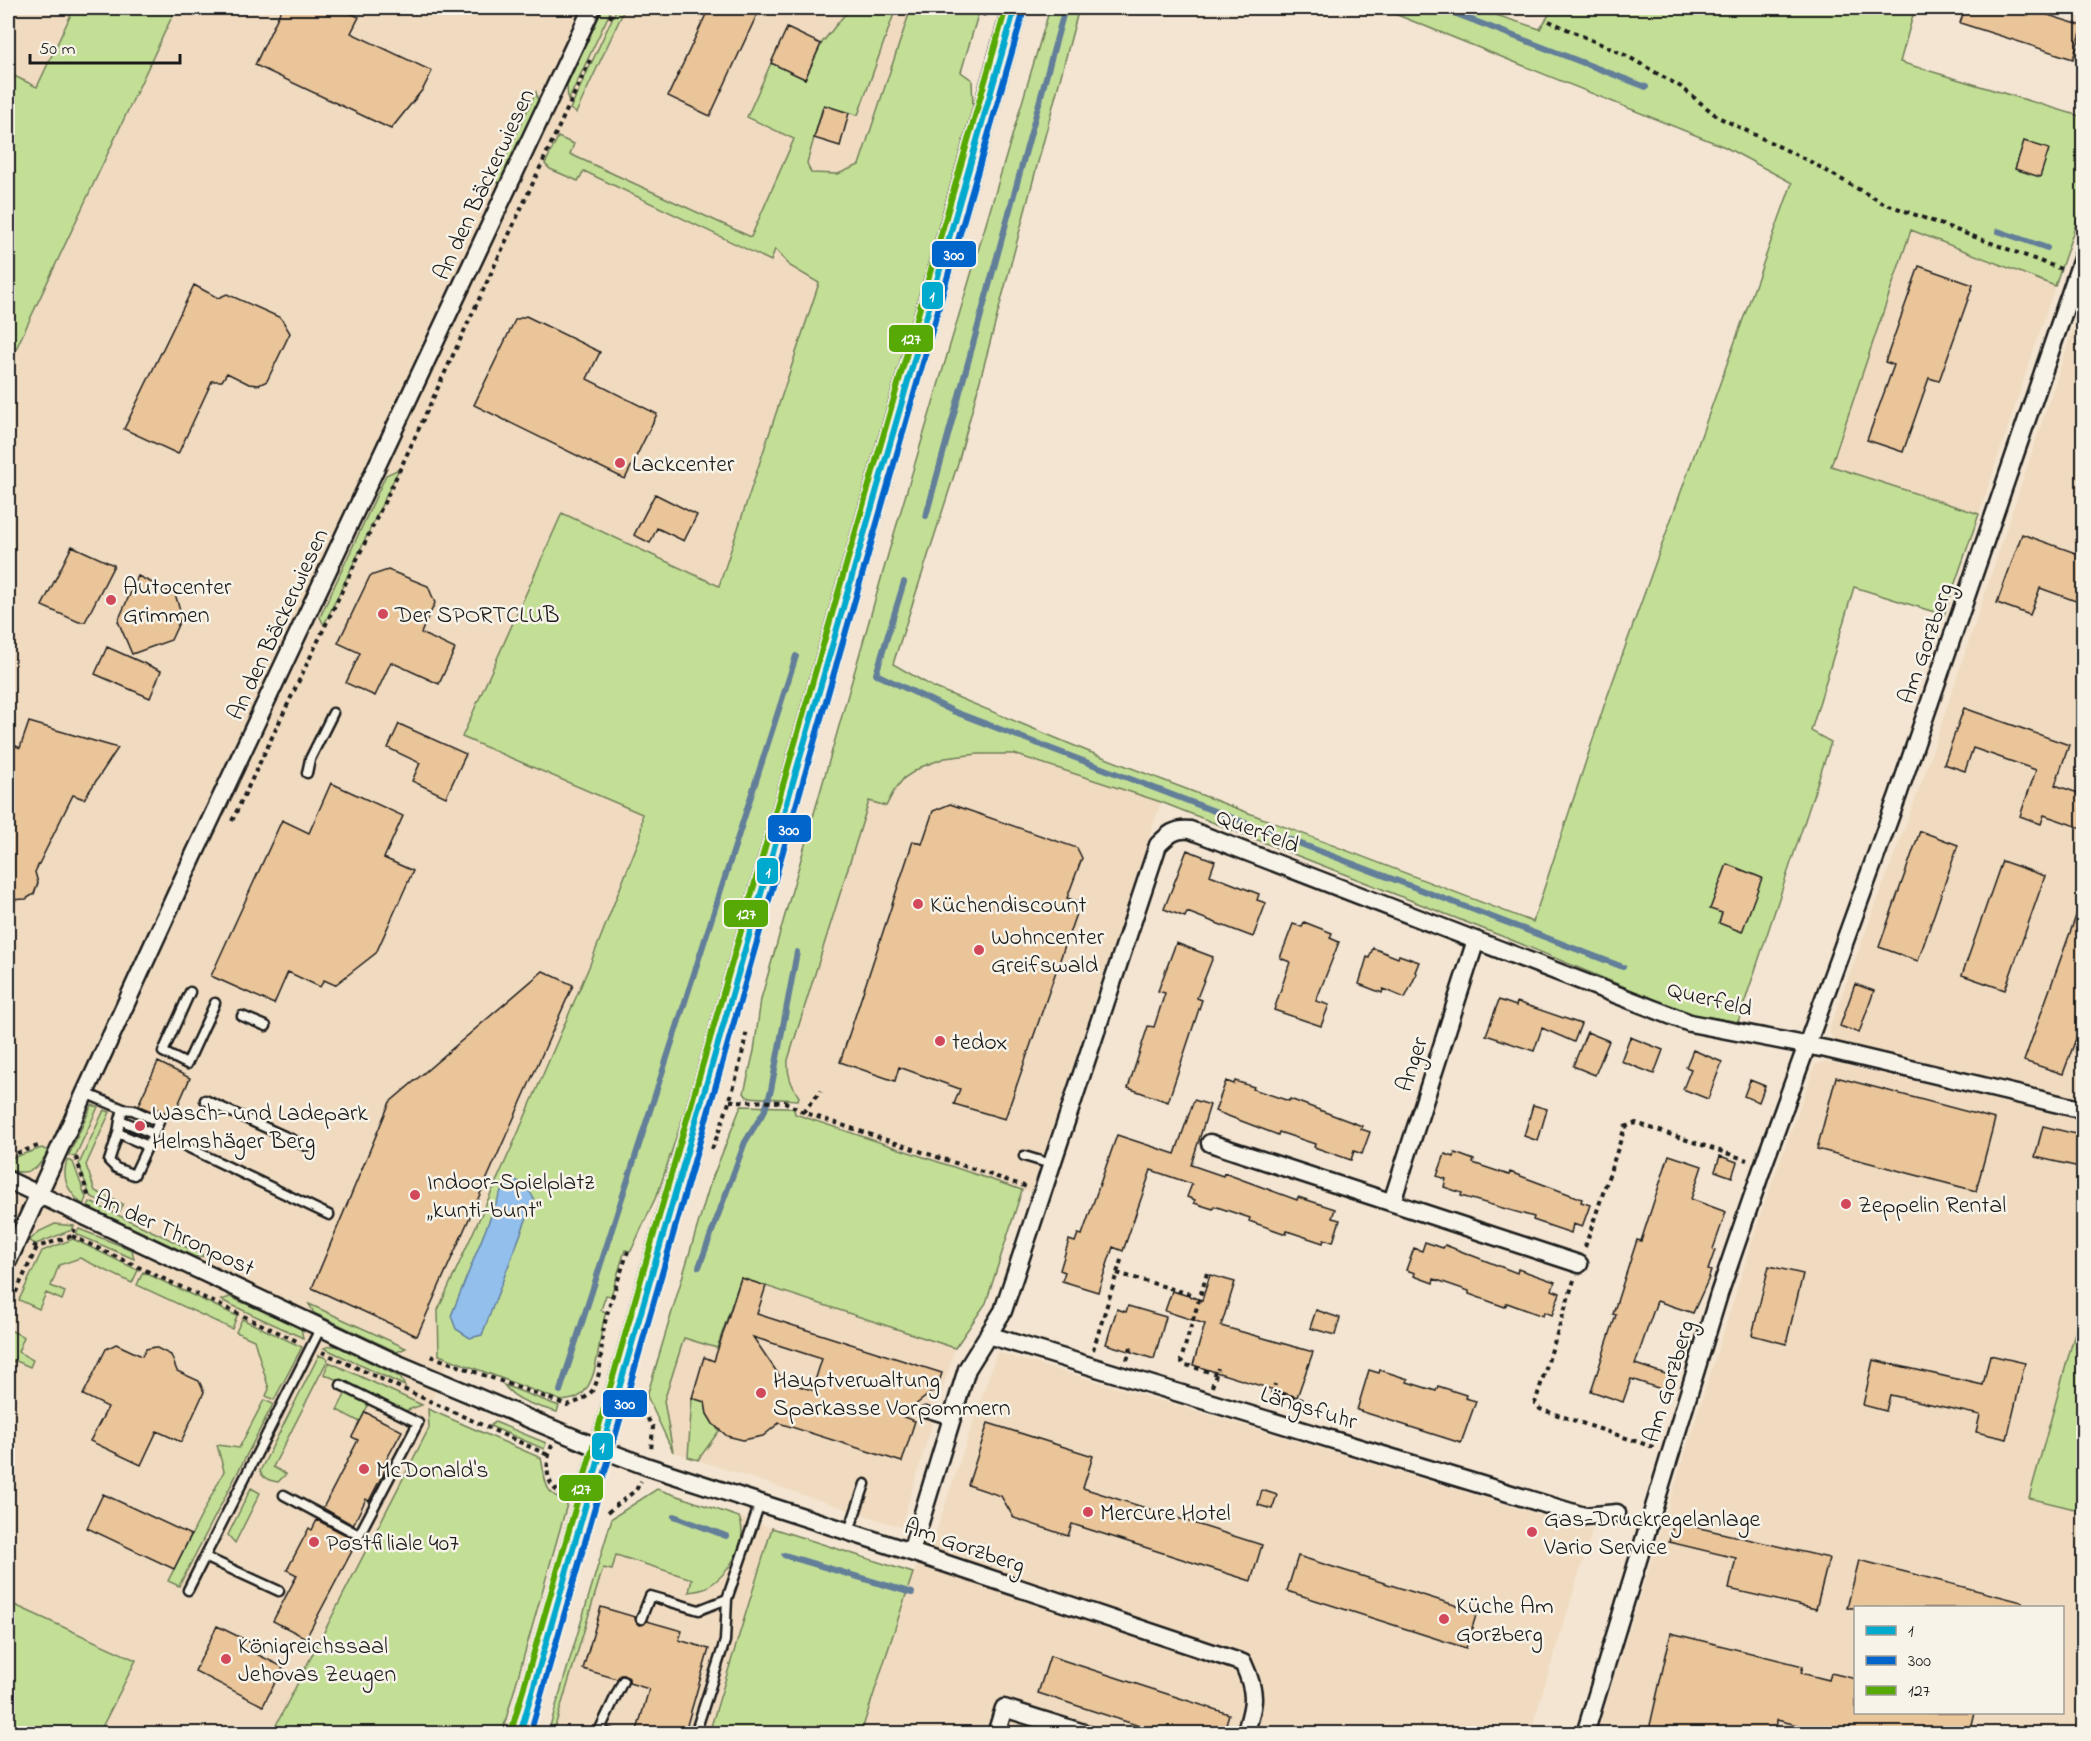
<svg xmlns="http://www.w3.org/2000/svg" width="2091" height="1741" font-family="'Indie Flower',sans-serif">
	<rect width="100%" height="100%" fill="#f3e5d1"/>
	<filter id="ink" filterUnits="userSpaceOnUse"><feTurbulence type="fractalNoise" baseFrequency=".0167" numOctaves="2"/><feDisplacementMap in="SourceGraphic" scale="12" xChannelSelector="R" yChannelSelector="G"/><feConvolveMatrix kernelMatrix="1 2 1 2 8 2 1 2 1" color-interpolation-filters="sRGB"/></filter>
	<g filter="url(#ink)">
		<!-- built -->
		<path fill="#f0dbc0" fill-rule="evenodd" d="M8 8H911L642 814 641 835 589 967 515 1140 438 1309 439 1355 449 1359 428 1409 429 1427 272 1733 8 1734Z
			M1911 229 2055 286 1979 514 1831 466Z
			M2083 299V1105L1846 1048 1832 1039 1829 1029 1924 776Z
			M978 754H1014L1161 802 1031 1192 795 1113 794 1109 799 1097 791 1083 787 1071 788 1060 869 800 886 806 894 791 904 778 921 767 945 758Z
			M1826 1061 2083 1120V1304L2029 1498 2083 1511V1733L1596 1734 1763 1207 1815 1065ZM1856 1608H2062V1712H1856Z
			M741 1278 955 1348 901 1527 673 1452 664 1401 684 1338 718 1348Z
			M997 1352 1331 1451 1592 1531 1530 1733 861 1734 913 1573 932 1543Z
			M657 1489 772 1528 709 1733 548 1734 612 1518Z"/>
		<!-- green -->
		<path fill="#c3df96" stroke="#707e59" stroke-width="1.5" d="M74 8H176L8 366V73L37 87Z
			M603 8H612L568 101 567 85Z
			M617 8H625L576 113 570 109Z
			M850 8H896L858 115 823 106 807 163 811 173 838 174 859 165 911 8H980L961 72 972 80 973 108 935 240 922 298 705 1049 659 1190 631 1251 625 1250 611 1296 606 1295 601 1310 606 1312C598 1335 600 1375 583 1393 578 1399 569 1400 562 1401L439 1355 438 1310 515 1140 589 967 641 835 642 814 462 737 562 513 719 586 819 283 790 266 775 249 771 261 584 171 578 181 550 169 545 164 558 137 574 144 570 154 751 237 794 139 747 117 771 63 805 79 821 44Z
			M1050 8H1079L958 463 893 664 933 687 1087 751 1533 922 1605 703 1792 183 1725 147 1380 8H1474L1540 29 1553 8H1915L1900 62 2083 117V203L2055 286 1911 230 1831 466 1979 514 1944 615 1854 587 1811 731 1831 742 1738 1022 1690 1014 1514 941 1161 802 1014 754H978L945 758 921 767 904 778 894 791 886 806 869 801 788 1060C787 1075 791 1084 799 1097L798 1100 747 1097 744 1093 754 1051 761 999 889 551Z
			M536 92 539 106 503 181 493 183Z
			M399 469 324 625 320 617 386 475Z
			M92 1105 98 1107 75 1157 69 1155Z
			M741 1106 787 1107 794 1109 795 1114 1022 1190 986 1303 955 1348 741 1278 717 1348 684 1338 664 1401 673 1452 647 1396 710 1184Z
			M104 1110 110 1112 86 1165 95 1191 123 1204 120 1211 90 1196 79 1164Z
			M42 1148 48 1151C39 1169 28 1177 8 1169V1159Z
			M67 1160 73 1162 86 1198 83 1205C68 1191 61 1180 67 1160Z
			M90 1202 205 1256 195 1257 88 1207Z
			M55 1224 74 1226 72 1230 36 1244 29 1241 38 1232Z
			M79 1229 132 1250 134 1259 76 1234Z
			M73 1239 138 1270 132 1283 80 1258 59 1265 51 1286 65 1292 62 1300 46 1293 39 1309 19 1300 42 1251Z
			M143 1272 237 1316 232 1329 137 1285Z
			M230 1297 301 1328 303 1338 221 1300Z
			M309 1304 406 1348 397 1352 314 1313Z
			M2083 1304V1511L2029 1498Z
			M242 1319 302 1347 274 1400 266 1396 269 1389 254 1340 236 1332Z
			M8 1329 24 1337 18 1352 33 1360 30 1367 14 1360 8 1373Z
			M330 1346H337L400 1377 405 1386 324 1348Z
			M319 1355 328 1359 273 1467 286 1474 278 1482C271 1481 262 1478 260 1471Z
			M329 1362 422 1405 405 1411 324 1374Z
			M504 1385 559 1406 557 1412C539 1407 515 1401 504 1385Z
			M347 1391 369 1403 360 1422 337 1410Z
			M692 1398 705 1402 707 1414 719 1431 698 1460 688 1457Z
			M264 1400 273 1404 179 1586 168 1581 224 1471 217 1445 239 1448Z
			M428 1409 541 1458C546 1479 542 1495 568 1501L502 1733H272L429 1428Z
			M495 1422 546 1443 544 1449 490 1426Z
			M251 1488 260 1493 235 1543 228 1535Z
			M657 1489 739 1517C750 1542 727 1578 703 1589 699 1591 693 1591 689 1592L692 1579 616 1555 612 1570 603 1568 553 1733H548L612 1518Z
			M772 1528 913 1573 861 1733H709Z
			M8 1602 136 1660 99 1733H8Z"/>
		<!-- water -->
		<path fill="#92bfec" stroke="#637e99" stroke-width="1.5" d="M511 1178 526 1185 534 1199 482 1335 470 1338 456 1329 451 1316 501 1191Z"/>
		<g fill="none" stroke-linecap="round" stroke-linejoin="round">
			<!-- stream -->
			<path stroke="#637e99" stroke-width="6" d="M1441 8 1646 87
				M1570 11 1571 8
				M1998 231 2047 248
				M926 516 1065 8
				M904 582 876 674 955 712 1623 967
				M699 1267 745 1142 765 1110 771 1090 797 952
				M560 1391 796 656
				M674 1516 726 1536
				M784 1555 912 1593"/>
		</g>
		<!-- building -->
		<path fill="#eac59a" stroke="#1c1c1c" stroke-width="1.5" fill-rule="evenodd" d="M282 8H339L359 17 351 33 432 71 423 89 391 129 255 65Z
			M709 8H760L710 116 668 96Z
			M1965 8H2026L2083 26 2073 59 1960 23Z
			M787 28 821 44 805 79 771 63Z
			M824 105 849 113 840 146 814 138Z
			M2024 141 2049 149 2040 177 2015 169Z
			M1919 266 1973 285 1939 381 1929 378 1903 452 1867 440 1894 365 1885 362Z
			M194 285 218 298 227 294 281 318 290 333 267 381 259 385 249 384 227 373 222 381H212L178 454 124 429Z
			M526 316 600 352 587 379 657 414 625 479 474 405 515 320Z
			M655 494 697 515 684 541 657 528 650 543 634 535Z
			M2022 534 2084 556V604L2040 588 2030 615 1997 603Z
			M72 546 114 565 85 622H79L42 606Z
			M388 570 428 586 435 603 421 633 455 649 439 684 391 662 375 696 346 683 360 653 338 643 370 576Z
			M138 576 175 594 182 616 171 640 132 654 118 621Z
			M107 647 161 671 150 698 95 674Z
			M1964 708 2069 745 2055 785 2084 795V829L2044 815 2041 824 2020 816 2036 770 1973 748 1965 771 1944 764Z
			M29 722 118 748 84 799 73 795 35 872 38 883 34 894 26 899 8 900V742L20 748Z
			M399 724 466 754 446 797 412 781 420 763 388 748Z
			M331 783 403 816 384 858 413 871 376 953 335 985 324 980 320 987 288 972 274 1004 211 976 282 820 309 833Z
			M950 804 1077 848 1082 858 1067 898 1080 902 1005 1119 954 1104 960 1089 899 1067 895 1081 840 1062 913 841 922 844 933 811Z
			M1920 831 1958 845 1918 961 1879 947Z
			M1187 850 1215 861 1210 875 1259 894 1257 900 1266 903 1253 937 1187 912 1185 917 1164 909Z
			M2002 861 2045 876 2005 990 1962 975Z
			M1727 864 1762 878 1742 932 1719 923 1722 913 1710 909Z
			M2081 902 2084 903V1017L2063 1074 2024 1061Z
			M1304 922 1332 933 1330 938 1339 942 1316 1001 1329 1005 1321 1026 1274 1010 1290 962 1280 958 1293 924 1302 927Z
			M1176 943 1213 957 1197 998 1202 1000 1168 1102 1128 1088 1148 1026 1154 1027 1165 993 1158 991Z
			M1373 948 1398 958 1399 955 1419 962 1415 972 1417 973 1405 998 1383 989 1382 993 1359 984 1367 957 1369 958Z
			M543 971 573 985 417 1336 312 1288 390 1102Z
			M1855 984 1874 991 1859 1033 1840 1026Z
			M1499 1000 1516 1006 1517 1002 1581 1024 1574 1042 1542 1028 1534 1051 1486 1035Z
			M1587 1032 1609 1041 1595 1075 1573 1066Z
			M1630 1037 1663 1050 1654 1074 1621 1061Z
			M1693 1050 1722 1062 1708 1099 1683 1089 1691 1069 1686 1067Z
			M158 1062 190 1078 173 1116 158 1109 156 1113 139 1106 141 1101H140Z
			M1836 1077 1995 1119 1976 1191 1817 1149Z
			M1750 1080 1765 1086 1759 1102 1744 1096Z
			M1226 1081 1234 1084 1235 1081 1254 1087 1253 1089 1289 1101 1290 1099 1362 1126 1361 1129 1370 1132 1362 1154 1354 1151 1351 1160 1314 1147 1315 1144 1279 1132 1278 1135 1215 1111Z
			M1194 1100 1210 1105 1191 1165 1223 1176 1224 1173 1297 1200 1298 1197 1335 1209 1332 1218 1340 1220 1333 1242 1324 1239 1323 1243 1287 1231 1286 1234 1249 1221 1250 1218 1214 1206 1213 1209 1194 1203 1195 1200 1187 1197 1192 1184 1151 1170 1123 1251 1113 1247 1098 1292 1062 1281 1065 1272 1060 1270 1069 1240 1075 1242 1078 1234 1082 1235 1117 1135 1175 1154Z
			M1533 1105 1547 1109 1538 1141 1524 1136Z
			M2043 1126 2084 1136V1168L2035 1157Z
			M1455 1153 1474 1160 1473 1163 1509 1175 1510 1172 1582 1199 1581 1202 1590 1205 1582 1227 1573 1224 1571 1233 1533 1220 1534 1217 1461 1196 1462 1193 1444 1187 1446 1179 1437 1176 1445 1154 1454 1157Z
			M1669 1155 1702 1166 1691 1199 1726 1212 1713 1249 1715 1250 1708 1270 1711 1271 1708 1280 1693 1313 1657 1301 1635 1364 1675 1377 1670 1392 1631 1379 1623 1402 1591 1391 1616 1315 1613 1314 1637 1240 1641 1241Z
			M1720 1156 1737 1162 1732 1177 1715 1171Z
			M1425 1242 1443 1248 1445 1245 1517 1273 1518 1269 1555 1282 1552 1290 1560 1293 1552 1315 1544 1312 1543 1316 1507 1303 1505 1307 1469 1294V1291L1434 1279 1433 1283 1414 1276 1415 1273 1406 1270 1414 1248 1422 1251Z
			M1769 1266 1803 1274 1786 1344 1752 1335Z
			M1210 1275 1235 1282 1221 1326 1313 1352 1297 1397 1193 1365 1205 1324 1165 1311 1172 1291 1202 1300Z
			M741 1278 766 1286 757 1314 942 1373 937 1388 901 1416 915 1421 902 1462 779 1423 763 1436 743 1440 727 1436 713 1424 707 1414 705 1402 692 1398 704 1357 714 1361ZM753 1337 822 1359 812 1390 783 1381Z
			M1128 1306 1166 1317 1154 1359 1106 1344 1117 1309 1126 1312Z
			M1316 1310 1340 1318 1335 1335 1310 1328Z
			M116 1344 142 1356 146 1349 155 1347 171 1355 177 1371 199 1381 204 1392 181 1442 157 1431 141 1465 90 1441 108 1407 83 1395 106 1349Z
			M1990 1355 2025 1363 2007 1439 1976 1432 1980 1415 1890 1395 1886 1411 1863 1405 1873 1360 1983 1385Z
			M1369 1370 1379 1373 1380 1370 1408 1379 1407 1382 1436 1391 1438 1386 1466 1395 1465 1398 1476 1401 1461 1443 1357 1410Z
			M365 1412 402 1431 384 1464 387 1466 369 1501 366 1499 353 1525 323 1508 358 1440 352 1437Z
			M988 1423 1093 1456 1083 1488 1262 1545 1251 1581 1072 1524 1068 1536 1014 1518 1001 1496 968 1485Z
			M1262 1490 1277 1495 1272 1509 1258 1505Z
			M103 1494 191 1535 174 1569 87 1528Z
			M317 1520 348 1536 342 1546 352 1551 306 1638 273 1621 297 1575 287 1570 309 1528 312 1530Z
			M1674 1522 1829 1558 1816 1609 1729 1589 1736 1558 1669 1542Z
			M1298 1556 1477 1612 1466 1648 1287 1591Z
			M1859 1560 2022 1602V1608H1847Z
			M601 1607 635 1617 636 1622 639 1625 644 1624 647 1621 682 1631 679 1640 709 1649 685 1732 673 1728 672 1734H636L649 1689 629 1683V1678L625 1675H620L617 1679 583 1669Z
			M217 1626 256 1645 252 1652 283 1667 263 1706 195 1671Z
			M1671 1633 1803 1666 1801 1673 1829 1680 1831 1673 1856 1679V1713H1975L1970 1734H1833L1777 1720 1776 1734H1648Z
			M1050 1656 1229 1714 1223 1734H1164L1038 1693Z"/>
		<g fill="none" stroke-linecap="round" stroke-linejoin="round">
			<defs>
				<path id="lane" d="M307 773 310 759 333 713
					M190 992 163 1052 187 1064 215 1003
					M242 1016 266 1026
					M85 1093 123 1109 120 1120 154 1134
					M205 1100 306 1146
					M120 1120 118 1133 148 1146
					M118 1133 109 1161 116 1168 134 1175 159 1122 133 1110 123 1109
					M185 1146 329 1215
					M1024 1156 1051 1164
					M925 1412 951 1420
					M284 1495 359 1535 418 1423 341 1385
					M849 1531 865 1484
					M205 1557 279 1591
					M188 1590 321 1327
					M641 1619 650 1596 699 1610 727 1599 760 1503
					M599 1731 611 1734
					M596 1734 599 1731 623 1681
					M695 1734 725 1641 727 1599"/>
				<path id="street" d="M1210 1143 1579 1264
					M8 1180 398 1364 601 1449 646 1466 911 1552 1243 1663C1257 1693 1255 1703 1245 1734
					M1392 1202 1476 940
					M8 1261 193 857 592 8
					M988 1335 1584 1516 1617 1513
					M911 1552 967 1369 1003 1311 1158 845C1168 835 1175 828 1190 830L1690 1023 1826 1049 2084 1110
					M996 1734 1004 1708 1087 1734
					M1585 1734 1719 1294 1763 1166 1898 795 2084 253"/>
				<path id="secondary" d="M520 1734 1015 8"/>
			</defs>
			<!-- lane casing -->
			<use href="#lane" stroke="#1c1c1c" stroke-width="13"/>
			<!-- street casing -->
			<use href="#street" stroke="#1c1c1c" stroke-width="21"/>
			<!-- secondary casing -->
			<use href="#secondary" stroke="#1c1c1c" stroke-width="28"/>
			<!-- path -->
			<path stroke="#1c1c1c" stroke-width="4" stroke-dasharray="4.5 4.5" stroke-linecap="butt" d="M983 16 986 8
				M610 18 614 8
				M1549 21 1627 56 1681 87 1718 117 1811 162 1881 202 2061 269
				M232 821 402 465 590 60
				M730 1101 785 1102 803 1112 1027 1187
				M803 1112 821 1091
				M712 1149C728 1109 740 1071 747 1029
				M8 1156 41 1145
				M76 1157 89 1198
				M72 1236 299 1342
				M33 1245 37 1247 72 1236 75 1229
				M1585 1247 1625 1127 1636 1123 1747 1160
				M1117 1273 1190 1294
				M1207 1273 1181 1360 1183 1364 1216 1374
				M1574 1280 1535 1403 1540 1409 1656 1448
				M8 1309 37 1247
				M1093 1350 1122 1257
				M322 1352 548 1455
				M431 1356 567 1405C578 1402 588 1398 594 1388 603 1370 600 1347 604 1327 609 1302 620 1276 628 1251
				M1127 1360 1131 1347
				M1212 1387 1218 1368
				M1273 1391 1309 1402
				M638 1403 653 1427 651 1451
				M1269 1403 1275 1384
				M552 1445C547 1458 544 1478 555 1489 558 1492 565 1495 568 1497
				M608 1512 636 1490 641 1481"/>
			<!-- lane -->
			<use href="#lane" stroke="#f7f3e8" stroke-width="8"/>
			<!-- street -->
			<use href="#street" stroke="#f7f3e8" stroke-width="16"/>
			<!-- secondary -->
			<use href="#secondary" stroke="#f7f3e8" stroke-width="24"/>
			<defs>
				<path id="bus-1" d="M520 1734 1015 8"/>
				<path id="bus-2" d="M530 1734 1024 10"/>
				<path id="bus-3" d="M511 1732 1006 8"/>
			</defs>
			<!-- bus-1 casing -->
			<use href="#bus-1" stroke="#f7f3e8" stroke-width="10"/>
			<!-- bus-2 casing -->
			<use href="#bus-2" stroke="#f7f3e8" stroke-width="10"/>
			<!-- bus-3 casing -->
			<use href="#bus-3" stroke="#f7f3e8" stroke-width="10"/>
			<!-- bus-1 -->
			<use href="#bus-1" stroke="#00a9ce" stroke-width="6"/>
			<!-- bus-2 -->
			<use href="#bus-2" stroke="#06c" stroke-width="6"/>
			<!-- bus-3 -->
			<use href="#bus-3" stroke="#57a906" stroke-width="6"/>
		</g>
	</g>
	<!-- markers -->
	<g fill="#d1495b" stroke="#f7f3e8" stroke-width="2">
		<circle cx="620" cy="463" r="6"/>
		<circle cx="111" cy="600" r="6"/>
		<circle cx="383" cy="614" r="6"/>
		<circle cx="918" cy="904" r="6"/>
		<circle cx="979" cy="950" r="6"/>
		<circle cx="940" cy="1041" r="6"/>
		<circle cx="140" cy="1126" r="6"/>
		<circle cx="415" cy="1195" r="6"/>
		<circle cx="1846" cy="1204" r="6"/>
		<circle cx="761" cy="1393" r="6"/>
		<circle cx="364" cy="1469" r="6"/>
		<circle cx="1088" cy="1512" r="6"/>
		<circle cx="1532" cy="1532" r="6"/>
		<circle cx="314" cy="1542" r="6"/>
		<circle cx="1444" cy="1619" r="6"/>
		<circle cx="226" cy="1659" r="6"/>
	</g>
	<g text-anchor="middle" stroke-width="5" stroke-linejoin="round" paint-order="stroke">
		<!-- street labels -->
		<g font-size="24" fill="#1c1c1c" stroke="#f7f3e8">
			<text transform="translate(483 184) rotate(-65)" y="8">An den Bäckerwiesen</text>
			<text transform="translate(277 624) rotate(-65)" y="8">An den Bäckerwiesen</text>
			<text transform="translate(1925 643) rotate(-71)" y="8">Am Gorzberg</text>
			<text transform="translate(1258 830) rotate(21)" y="8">Querfeld</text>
			<text transform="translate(1710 998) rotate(14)" y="8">Querfeld</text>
			<text transform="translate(1411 1064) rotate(-72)" y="8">Anger</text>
			<text transform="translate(175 1232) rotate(25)" y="8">An der Thronpost</text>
			<text transform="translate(1668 1381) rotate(-73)" y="8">Am Gorzberg</text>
			<text transform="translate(1309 1407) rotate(17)" y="8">Längsfuhr</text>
			<text transform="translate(965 1545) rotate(19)" y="8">Am Gorzberg</text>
		</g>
		<!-- poi labels -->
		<g font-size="24" fill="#1c1c1c" stroke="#f7f3e8" text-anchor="start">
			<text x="632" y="471">Lackcenter</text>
			<text x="123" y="594">Autocenter<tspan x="123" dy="28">Grimmen</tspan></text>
			<text x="395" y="622">Der SPORTCLUB</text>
			<text x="930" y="912">Küchendiscount</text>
			<text x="991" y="944">Wohncenter<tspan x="991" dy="28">Greifswald</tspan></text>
			<text x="952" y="1049">tedox</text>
			<text x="152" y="1120">Wasch- und Ladepark<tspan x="152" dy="28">Helmshäger Berg</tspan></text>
			<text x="427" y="1189">Indoor-Spielplatz<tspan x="427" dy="28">„kunti-bunt“</tspan></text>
			<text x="1858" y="1212">Zeppelin Rental</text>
			<text x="773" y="1387">Hauptverwaltung<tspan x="773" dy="28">Sparkasse Vorpommern</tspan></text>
			<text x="376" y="1477">McDonald's</text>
			<text x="1100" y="1520">Mercure Hotel</text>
			<text x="1544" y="1526">Gas-Druckregelanlage<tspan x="1544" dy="28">Vario Service</tspan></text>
			<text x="326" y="1550">Postfiliale 407</text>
			<text x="1456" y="1613">Küche Am<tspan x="1456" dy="28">Gorzberg</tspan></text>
			<text x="238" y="1653">Königreichssaal<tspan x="238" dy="28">Jehovas Zeugen</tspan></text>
		</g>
	</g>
	<g stroke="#f7f3e8" stroke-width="2">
		<rect x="931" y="240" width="46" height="28" rx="6" fill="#06c"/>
		<rect x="921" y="281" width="23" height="29" rx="6" fill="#00a9ce"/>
		<rect x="888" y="324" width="46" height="29" rx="6" fill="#57a906"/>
		<rect x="767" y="814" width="45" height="29" rx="6" fill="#06c"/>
		<rect x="756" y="857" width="23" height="28" rx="6" fill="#00a9ce"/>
		<rect x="723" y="899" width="46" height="29" rx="6" fill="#57a906"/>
		<rect x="602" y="1389" width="46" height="29" rx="6" fill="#06c"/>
		<rect x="591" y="1432" width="23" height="29" rx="6" fill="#00a9ce"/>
		<rect x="558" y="1474" width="46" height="28" rx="6" fill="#57a906"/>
	</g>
	<g font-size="16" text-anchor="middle" font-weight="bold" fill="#fff">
		<text x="954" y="260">300</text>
		<text x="932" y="301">1</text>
		<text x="911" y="344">127</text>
		<text x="789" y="835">300</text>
		<text x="768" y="877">1</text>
		<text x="746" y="919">127</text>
		<text x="625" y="1409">300</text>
		<text x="602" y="1452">1</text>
		<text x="581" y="1494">127</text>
	</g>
	<!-- margin -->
	<rect width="2091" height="1741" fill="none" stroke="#f7f3e8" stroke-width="30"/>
	<rect x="15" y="15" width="2061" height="1711" fill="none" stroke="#1c1c1c" stroke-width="2" filter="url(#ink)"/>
	<!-- legend -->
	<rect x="1854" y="1606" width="210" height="108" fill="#f7f3e8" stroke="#9f9d96" stroke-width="1.5"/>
	<rect x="1866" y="1626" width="30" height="9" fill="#00a9ce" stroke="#9f9d96" stroke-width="1.5"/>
	<text x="1908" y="1636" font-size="18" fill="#1c1c1c">1</text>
	<rect x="1866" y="1656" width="30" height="9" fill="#0066cc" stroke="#9f9d96" stroke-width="1.5"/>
	<text x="1908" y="1666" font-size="18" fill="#1c1c1c">300</text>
	<rect x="1866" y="1686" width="30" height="9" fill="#57a906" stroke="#9f9d96" stroke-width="1.5"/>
	<text x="1908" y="1696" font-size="18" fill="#1c1c1c">127</text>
	<!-- scale -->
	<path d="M30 54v9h150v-9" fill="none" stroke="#1c1c1c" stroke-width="3"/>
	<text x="39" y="54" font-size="18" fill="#1c1c1c" stroke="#f7f3e8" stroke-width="4.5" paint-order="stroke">50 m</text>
</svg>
